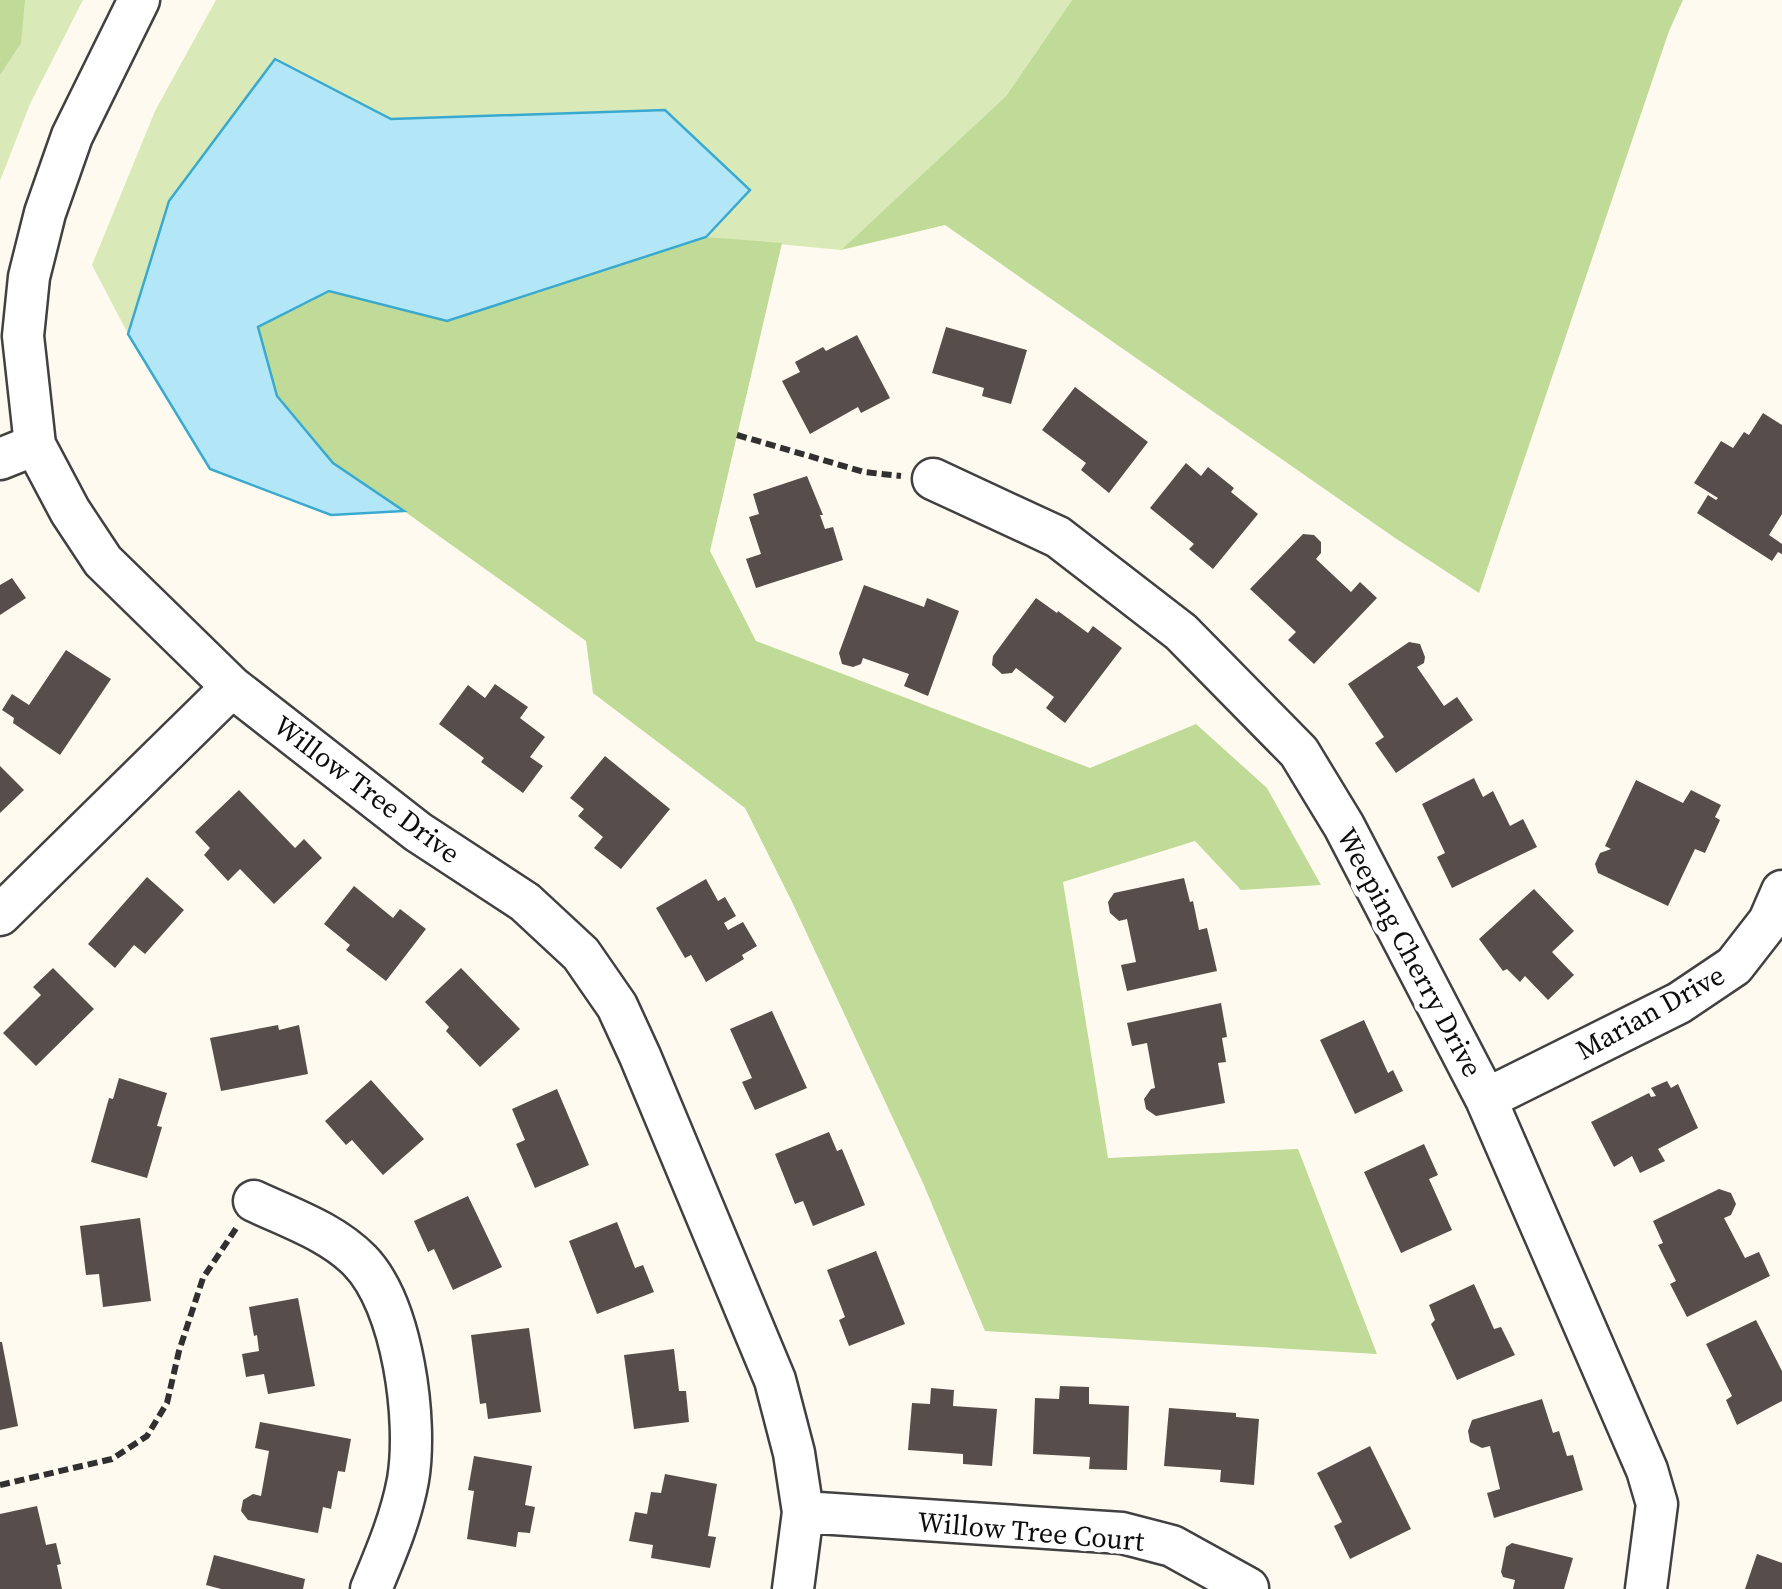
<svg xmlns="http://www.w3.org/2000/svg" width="1782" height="1589" font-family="'Source Serif 4',serif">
	<rect width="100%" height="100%" fill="#fffaef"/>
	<!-- green -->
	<path fill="#d9eab8" d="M0 0H83L30 104 0 181Z
		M216 0H1072L1006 96 841 250 706 237 749 190 665 110 391 119 275 59 169 201 128 334 92 265 155 111Z"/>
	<!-- forest -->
	<path fill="#bfdb97" d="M0 0H25L21 43 0 75Z
		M1072 0H1683L1669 31 1479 593 1395 538 945 225 841 250 1006 96Z
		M706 237 782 243 710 551 756 641 1090 768 1196 724 1267 788 1321 885 1241 890 1195 841 1063 882 1108 1158 1298 1149 1377 1354 985 1331 923 1183 794 906 745 808 593 693 586 641 404 511 333 463 277 396 257 328 329 291 447 321Z"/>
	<!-- water -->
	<path fill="#b3e7f7" stroke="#39a9cf" stroke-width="2.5" d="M275 59 391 119 665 110 750 190 706 237 447 321 329 291 258 327 277 396 333 463 404 511 331 515 210 469 128 334 169 201Z"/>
	<!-- building -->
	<path fill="#574d4a" d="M946 327 1027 350 1011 404 982 396 984 388 932 373Z
		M857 335 890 398 861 413 858 407 810 434 782 381 800 372 795 362 823 347 826 351Z
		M1075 387 1148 442 1109 493 1081 470 1086 463 1042 430Z
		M1763 413 1782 425V514L1769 535 1782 544V554L1778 552 1772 561 1697 513 1708 495 1716 500 1718 498 1694 483 1721 441 1733 448 1744 432 1749 435Z
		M1186 463 1201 476 1208 467 1234 488 1231 492 1258 514 1213 569 1189 549 1194 544 1150 508Z
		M807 476 823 515H820L825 529 833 527 843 560 756 588 746 559 761 554 749 517 759 514 753 494Z
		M1303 534 1314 535 1321 542V553L1316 559 1351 592 1360 582 1377 598 1314 664 1288 640 1296 632 1250 589Z
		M12 578 26 598 0 615V585Z
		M864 585 924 607 927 598 959 611 928 696 904 686 909 674 863 658 861 664 853 667 842 664 839 653Z
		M1036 598 1057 613 1058 611 1088 633 1093 626 1122 648 1065 723 1046 708 1054 697 1016 668 1012 673 1002 674 992 665 993 656Z
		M1409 642 1420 644 1425 657 1424 663 1417 667 1444 706 1457 697 1473 720 1396 773 1375 743 1384 737 1348 684Z
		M66 650 111 679 60 755 13 723 14 718 2 710 12 694 29 705Z
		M495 684 528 707 520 718 545 737 530 757 543 766 523 793 481 762 484 758 439 724 468 685 485 698Z
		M605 756 670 809 621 869 594 848 603 837 578 816 584 809 570 798Z
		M0 766 24 790 0 813Z
		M1474 778 1483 797 1493 791 1510 826 1523 819 1537 847 1452 888 1437 857 1445 853 1422 804Z
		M1636 780 1683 803 1691 790 1721 805 1715 817 1720 820 1705 853 1695 849 1668 906 1598 873 1595 864 1600 853 1611 849 1605 846Z
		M239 790 295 848 304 839 322 858 274 904 240 869 228 881 204 855 210 848 195 832Z
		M147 877 184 910 145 954 134 945 115 968 88 944Z
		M1184 878 1190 902 1193 901 1199 930 1207 928 1217 971 1127 991 1121 965 1136 962 1127 919 1119 921 1110 913 1108 902 1114 893Z
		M706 879 718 901 725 897 736 916 724 923 728 930 743 922 757 946 742 955 744 959 706 982 691 955 685 958 656 908Z
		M354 886 393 918 400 909 426 929 386 981 346 950 350 945 324 924Z
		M1534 889 1574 931 1552 952 1574 975 1548 1000 1525 976 1520 982 1507 969 1503 971 1479 939Z
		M53 968 94 1009 36 1066 3 1033 41 995 33 987Z
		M461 968 520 1029 480 1067 446 1031 449 1027 425 1002Z
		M1221 1003 1227 1037 1222 1038 1226 1062 1218 1063 1225 1103 1156 1116 1146 1109 1144 1099 1151 1089 1155 1088 1147 1043 1132 1046 1127 1023Z
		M772 1011 807 1088 755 1110 742 1082 752 1078 730 1029Z
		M1364 1020 1388 1073 1393 1070 1403 1091 1355 1114 1320 1040Z
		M278 1025 279 1030 299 1025 308 1074 221 1091 210 1038Z
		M119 1078 167 1093 157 1126 162 1127 147 1178 91 1162 109 1098 113 1099Z
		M371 1080 424 1139 383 1175 352 1140 346 1145 325 1121Z
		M1667 1081 1671 1088 1678 1084 1698 1128 1658 1149 1665 1161 1640 1173 1632 1156 1614 1167 1591 1122 1649 1093 1651 1097 1656 1096 1651 1088Z
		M557 1089 589 1165 535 1188 516 1144 525 1140 512 1109Z
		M829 1132 837 1151 842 1149 865 1205 813 1226 803 1201 795 1204 775 1154Z
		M1424 1144 1438 1175 1429 1179 1452 1230 1401 1253 1364 1172Z
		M1719 1189 1731 1193 1736 1204 1731 1215 1724 1218 1745 1258 1759 1252 1770 1276 1687 1317 1670 1284 1676 1281 1658 1245 1663 1243 1653 1221Z
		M468 1196 502 1267 453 1290 434 1249 428 1252 414 1221Z
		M140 1218 151 1301 103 1307 99 1274 86 1275 80 1226Z
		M617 1222 635 1268 643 1265 654 1292 597 1314 569 1241Z
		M876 1251 905 1324 849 1346 839 1320 845 1317 827 1270Z
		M1474 1284 1494 1329 1501 1327 1515 1355 1457 1380 1431 1324 1435 1320 1429 1305Z
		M298 1298 315 1386 268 1394 264 1374 246 1377 242 1354 259 1351 257 1335 254 1336 249 1307Z
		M1756 1320 1782 1371V1401L1737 1425 1726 1400 1732 1396 1706 1344Z
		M529 1328 541 1412 488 1419 486 1403 480 1404 471 1335Z
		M0 1342H2L18 1426 0 1430Z
		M674 1349 679 1391H686L689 1422 634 1429 624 1355Z
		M1060 1386 1089 1387V1404L1129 1406 1127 1470 1089 1469 1090 1457 1033 1454 1035 1398 1059 1399Z
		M931 1388 954 1390 953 1406 997 1409 992 1466 963 1464V1454L908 1450 912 1403 930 1404Z
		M1542 1399 1553 1433 1559 1431 1567 1456 1573 1455 1583 1490 1494 1518 1487 1493 1500 1489 1490 1446 1482 1448 1470 1442 1468 1431 1472 1420Z
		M1169 1408 1236 1413V1417L1259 1419 1254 1485 1220 1482 1221 1470 1164 1466Z
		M260 1422 351 1439 345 1472 338 1471 331 1509 323 1507 318 1533 248 1520 241 1511 243 1500 253 1494 261 1496 269 1451 255 1448Z
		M1370 1446 1411 1529 1350 1559 1334 1526 1342 1522 1317 1473Z
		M474 1456 532 1466 525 1505 535 1507 530 1533 518 1532 516 1547 467 1539 474 1491 468 1490Z
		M665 1474 717 1484 708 1536 716 1537 710 1568 651 1558 653 1545 629 1541 635 1512 647 1514 651 1492 661 1493Z
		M37 1506 46 1545 56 1543 61 1564 57 1565 62 1589H0V1514Z
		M1512 1543 1573 1558 1564 1589H1513L1515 1580 1503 1577 1501 1572 1506 1547Z
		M1757 1554 1782 1563V1589H1745Z
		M214 1555 305 1579 303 1589H221L206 1585Z"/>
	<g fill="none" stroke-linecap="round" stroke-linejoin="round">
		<defs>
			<path id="street" d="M139 0 72 136 45 213 29 277 23 336 35 445 70 511 103 561 232 687 418 832 525 902 581 954 617 1006 640 1056 775 1380 794 1453 803 1512 793 1589
				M0 459 35 445
				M933 479 1058 537 1181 632 1299 752 1344 826 1486 1099 1647 1470 1657 1504 1646 1589
				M0 915 232 687
				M1486 1099 1679 1003 1734 966 1769 921 1782 891
				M254 1201C290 1218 332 1232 360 1261 403 1305 418 1421 408 1480 401 1518 386 1553 371 1589
				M803 1512 1122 1533 1172 1546 1248 1588"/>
		</defs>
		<!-- street casing -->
		<use href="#street" stroke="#414141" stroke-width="45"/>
		<!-- path -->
		<path stroke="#303030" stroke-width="6" stroke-dasharray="10 5" stroke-linecap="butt" d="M737 435 864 472 901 476
			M0 1485 112 1459 147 1436 167 1403 179 1351 203 1278 237 1227"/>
		<!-- street -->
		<use href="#street" stroke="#fff" stroke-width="40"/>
	</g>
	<g text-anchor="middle" stroke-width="10" stroke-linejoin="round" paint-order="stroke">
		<!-- street labels -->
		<g font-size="28" fill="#0e0e0e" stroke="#fff">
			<text transform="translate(367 789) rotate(37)" y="10">Willow Tree Drive</text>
			<text transform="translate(1410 952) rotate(62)" y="10">Weeping Cherry Drive</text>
			<text transform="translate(1650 1012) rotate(-29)" y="10">Marian Drive</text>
			<text transform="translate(1031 1531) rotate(5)" y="10">Willow Tree Court</text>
		</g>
	</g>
</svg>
